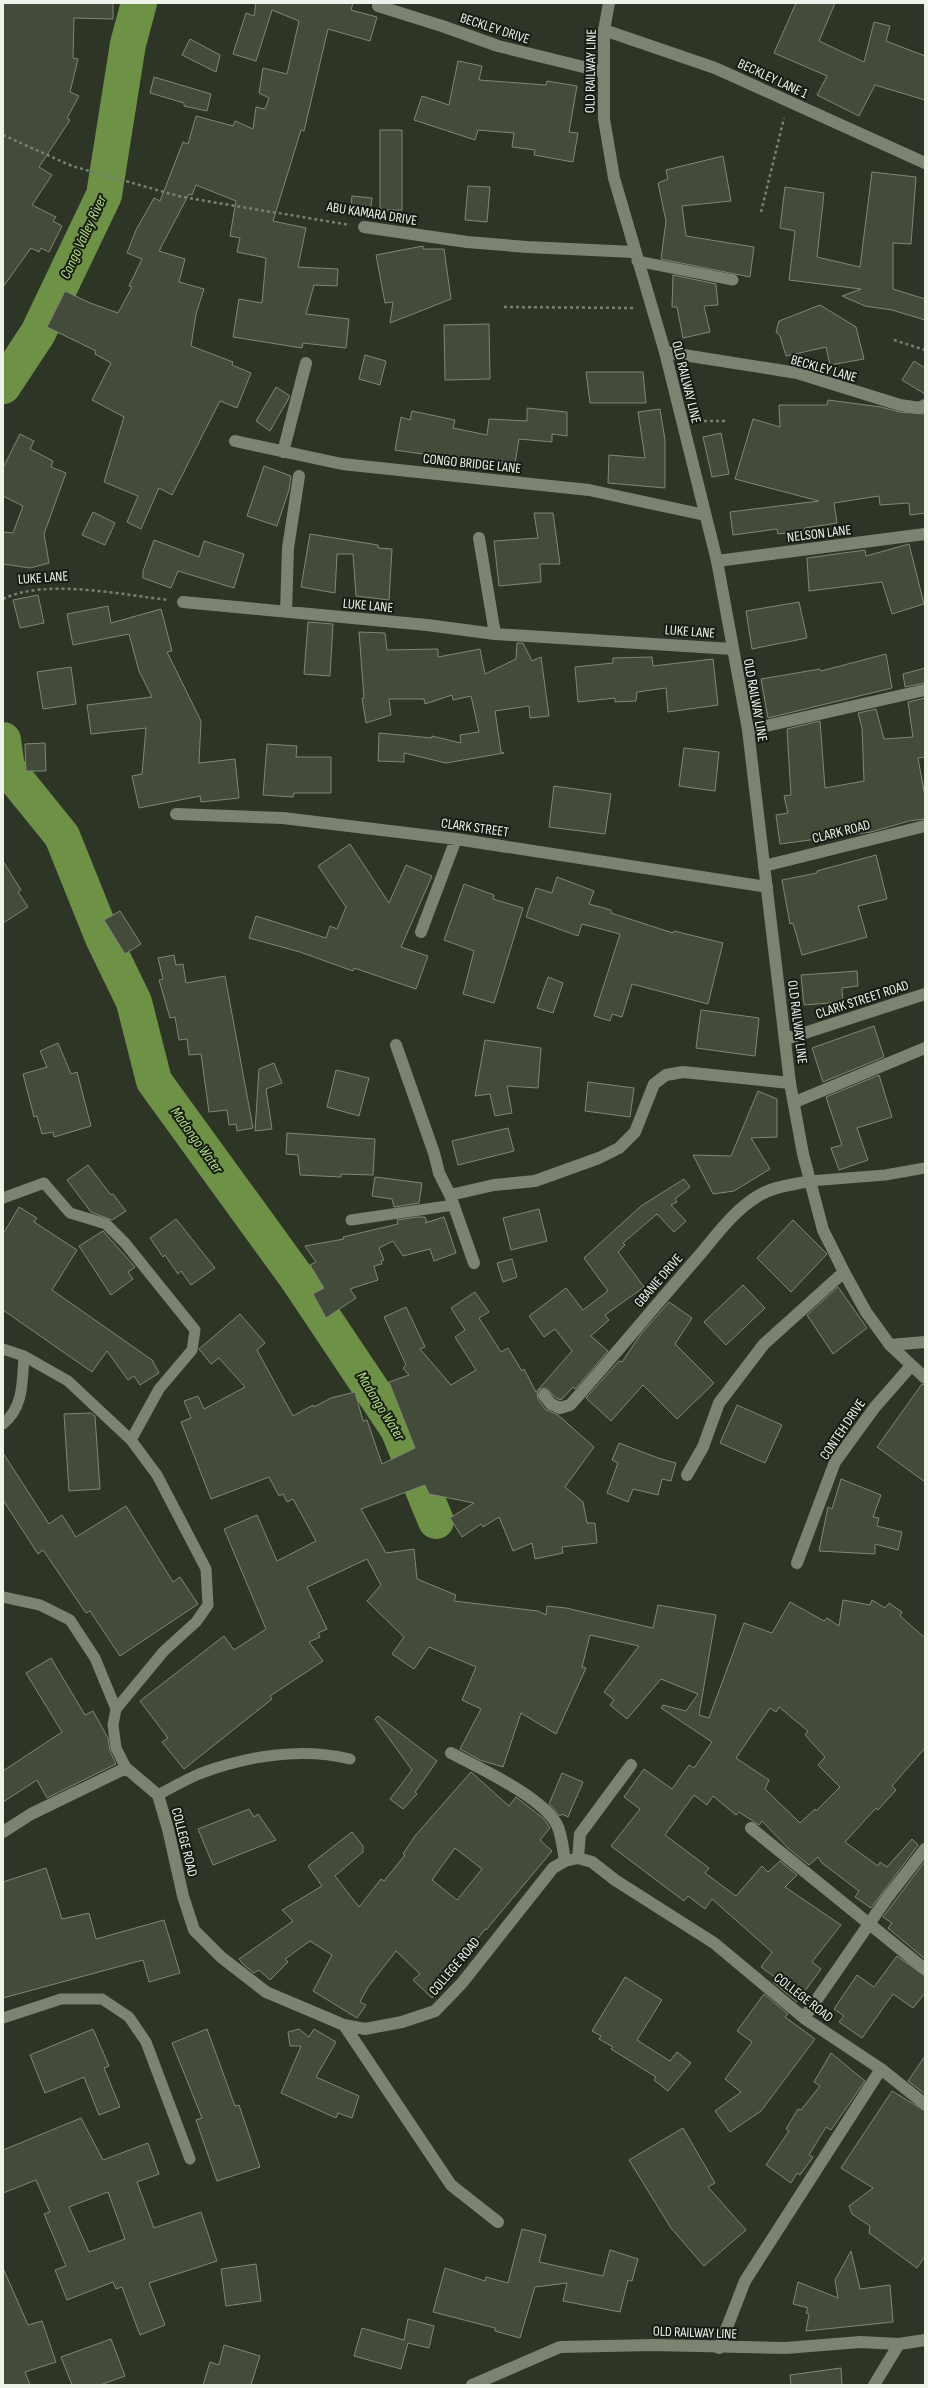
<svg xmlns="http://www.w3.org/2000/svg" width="928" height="2388" font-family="'Sofia Sans Condensed',sans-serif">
	<rect width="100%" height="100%" fill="#2d3526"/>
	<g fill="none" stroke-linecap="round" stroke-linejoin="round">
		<!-- river -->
		<path stroke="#6d9145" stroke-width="36" d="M3 386 38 333 104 195 128 44 139 3
			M3 740 7 768 62 836 103 938 134 1002 154 1081 297 1278 398 1429 436 1521"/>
	</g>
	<!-- building -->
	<path fill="#434b3b" stroke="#7f8877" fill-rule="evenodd" d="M3 3H113V19L74 18 73 58 78 59 70 92 79 96 67 118 70 120 39 167 52 175 32 205 56 217 53 221 62 226 49 252 41 248 39 252 31 248 3 287Z
		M256 3H353L351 10 377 17 370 41 328 29 304 131 301 130 273 221 306 228 298 267 338 269 337 286 314 285 306 314 349 319 346 348 303 343 302 348 233 337 239 299 262 303 266 258 237 252 240 238 230 236 236 201 196 185 192 195 189 194 159 251 185 259 179 282 204 289 196 314 191 346 233 362 232 365 251 373 237 408 220 401 172 495 159 488 141 529 127 522 138 496 104 482 124 417 92 400 111 363 95 354 96 351 47 327 65 291 90 303 118 313 132 287 129 286 142 259 127 253 136 230 154 198 160 201 183 142 188 144 196 116 233 126 235 121 253 129 256 107 265 109 269 98 259 93 263 68 287 74 299 21 272 10 256 61 233 54 246 13 254 16Z
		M796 3H835L819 41 864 62 874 22 890 26 886 41 925 56V100L875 85 859 116 817 95 827 76 774 53Z
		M190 39 220 55 216 72 182 55Z
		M458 61 482 66 479 80 546 85 547 81 577 86 569 132 578 133 573 162 534 155 535 150 512 147 514 133 478 130 475 140 414 120 422 96 449 105Z
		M154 77 211 94 207 111 184 106V103L150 93Z
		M380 130H402V210H380Z
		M723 156 731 201 682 206 686 236 754 247 750 277 661 259 666 221 658 183 668 179 666 170Z
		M872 172 916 177 911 244 893 243V289L925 299V320L892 310 865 306 842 296 861 289 789 280 795 231 780 228 785 187 824 193 817 257 860 267Z
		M468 186 490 187 487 222 465 220Z
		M352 196 372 198 370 215 350 213Z
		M423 246V249H444L451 299 390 323 393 302 385 303 376 255Z
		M673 275 716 284 718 305 704 306 710 332 683 338 677 307H672Z
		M820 305 856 327 864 359 830 365 826 347 786 356 780 336 776 332 779 321Z
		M489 324 490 379 445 380 444 325Z
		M365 355 386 361 380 385 359 379Z
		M914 361 925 368V394L902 380Z
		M586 372H643L646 403H590Z
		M276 387 290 396 270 431 256 421Z
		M828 400 881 407 899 412 925 414V513L910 515 909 503 880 505 879 496 834 503 837 523 805 528V531L778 534 777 529 733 535 730 512 819 501 735 479 753 419 780 427 779 405H827Z
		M527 408 567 412V436L552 434V442L519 439 515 463 478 462 395 450 401 417 410 420 412 411 455 420 453 428 487 435 489 419 527 421Z
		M660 409 665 440V488L608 483 609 455 645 458 638 412Z
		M721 433 729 474 712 477 703 437Z
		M20 434 34 441 30 449 53 461 51 467 66 473 44 534 49 563 30 568 3 564V532L13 533 23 506 3 496V468Z
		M264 466 291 476 289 490 277 526 247 516Z
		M93 512 115 523 105 545 82 535Z
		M534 513H553L560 564H540L541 582 499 586 494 541 538 538Z
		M310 534 378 545V548L392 549 389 600 356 596 353 554H337L335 593 301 587Z
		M154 540 199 557 204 541 244 554 234 588 178 571 171 588 143 578V571Z
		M909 544 924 604 892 614 882 582 809 591 807 558 865 550 866 556Z
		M38 595 44 623 20 628 13 600Z
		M799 602 807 638 752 649 746 611Z
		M108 606 111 623 161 609 172 651 167 652 201 721 199 763 235 759 239 798 201 802 200 796 139 808 132 776 142 774 146 728 91 734 87 705 152 697 139 671 129 634 73 645 67 614Z
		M308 622 333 624 330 676 304 674Z
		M359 632 385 633 387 650 438 649V657L480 649 485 674 516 659 517 643H523L532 661 541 657 549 716 530 718 529 706 495 711 501 752 504 753 446 763 404 753V762L378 761 379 733 432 738V736L461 743 460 735 479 732 471 696 453 700 452 695 425 704 424 699H389L391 715 366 723 362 698H364Z
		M886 654 892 688 768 718 761 679 820 669 821 671Z
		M652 657 653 666 713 659 718 705 668 712 666 688 637 692 636 701 615 702V698L578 702 575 667 613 663V658Z
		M71 667 76 704 43 709 37 672Z
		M925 668V683L905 687 903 674Z
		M925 698V757L918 758 925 797V819L909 821 871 832 780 844 776 815 788 813 784 796 791 795 787 729 820 721 825 788 864 781 862 728 858 713 876 709 884 739 913 737 908 702Z
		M45 743 46 771H26L25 744Z
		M267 744 297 746 296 757H331V793H294L293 797 263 795Z
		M684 748 719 752 715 791 679 786Z
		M554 786 611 794 605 834 549 827Z
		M350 844 389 903 406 865 432 876 401 947 428 956 416 989 354 968 353 971 300 952 249 938 256 916 326 938 330 926 337 929 346 907 318 866Z
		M876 855 887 899 858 906 867 937 802 955 793 923 790 924 782 880 817 873V871Z
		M3 861 21 890 18 892 28 907 3 923Z
		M557 877 594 891 589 904 611 910V913L673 933 674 931 723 943 708 1004 632 984 622 1017 612 1014 610 1021 594 1016 620 934 582 924 578 936 526 917 536 888 552 893Z
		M464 884 494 895 493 899 523 908 494 1003 463 994 474 951 444 940Z
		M120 911 141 944 125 954 104 920Z
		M174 955 176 965 183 964 186 983 225 976 253 1128 237 1131 236 1124 229 1125 227 1110 209 1112 201 1054 189 1055 187 1039 179 1040 175 1017 170 1018 159 980 163 979 158 958Z
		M857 971 858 986 842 988 843 1002 804 1005 801 975Z
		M548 977 563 983 553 1013 537 1008Z
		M701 1010 759 1018 755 1056 696 1048Z
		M874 1026 884 1057 823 1082 812 1048Z
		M485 1040 541 1048 538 1088 507 1086 512 1113 495 1116 490 1094 475 1096Z
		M58 1043 71 1074 77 1072 91 1126 54 1137 53 1132 42 1134 37 1116 34 1117 23 1074 47 1067 40 1051Z
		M274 1063 282 1083 266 1089 272 1129 255 1131 259 1069Z
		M336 1070 369 1078 359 1116 327 1107Z
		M879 1075 892 1117 857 1128 868 1160 839 1170 831 1148 842 1145 826 1097Z
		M588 1082 634 1088 630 1117 585 1111Z
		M758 1091 777 1099V1137L751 1138 770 1169 734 1191 713 1194 693 1155 731 1156Z
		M508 1128 514 1151 458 1165 452 1141Z
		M287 1133 375 1139 373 1175 341 1174V1177L300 1175 298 1155 286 1154Z
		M88 1165 111 1195 113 1194 126 1211 112 1220 91 1212 67 1180Z
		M375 1177 422 1183 419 1203 394 1207 392 1199 372 1196Z
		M684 1179 690 1187 675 1199 677 1202 671 1205 686 1221 674 1232 657 1214 623 1243 625 1245 618 1252 644 1287 605 1315 609 1320 591 1336 608 1351 575 1389 573 1387 561 1400 556 1398 546 1388 540 1389 537 1393 538 1399 545 1409 558 1415 594 1447 565 1487 583 1502 587 1523H595L597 1543 562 1547 563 1553 535 1559 532 1543 513 1551 499 1517 483 1527 481 1524 462 1537 450 1518 474 1503 429 1494 425 1485 361 1509 386 1553 414 1549 417 1579 456 1595 454 1601 538 1611 546 1615 547 1606 566 1608 653 1628 658 1605 716 1615 699 1715 709 1718 744 1623 772 1633 790 1602 824 1621 827 1618 839 1626 843 1600 870 1605 872 1600 885 1608 889 1603 902 1612 900 1616 925 1638V1748L892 1786 896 1790 878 1810 876 1808 845 1842 878 1866 880 1862 887 1867 912 1839 918 1845 871 1908 855 1897 859 1891 822 1863 818 1857 809 1865 789 1849 762 1821 759 1825 739 1812 736 1815 713 1796 707 1805 694 1795 665 1835 709 1868 705 1873 736 1896 762 1866 768 1872 780 1861 797 1875 785 1887 841 1925 812 1962 821 1969 797 2002 773 1982 776 1978 761 1967 772 1952 712 1899 705 1909 688 1896 684 1901 611 1846 640 1809 624 1797 644 1769 672 1789 689 1765 694 1768 712 1742 661 1708 663 1705 686 1711 698 1694 661 1679 627 1719 610 1705 614 1700 604 1692 639 1646 590 1635 582 1667 586 1668 556 1734 521 1713 503 1767 480 1760 460 1749 481 1709 462 1700 476 1667 429 1647 414 1669 392 1654 404 1637 367 1601 381 1585 367 1559 307 1587 327 1629 318 1633 320 1637 309 1642 323 1661 270 1696 272 1699 184 1769 162 1742 168 1738 140 1701 224 1636 234 1650 266 1629 224 1529 257 1515 277 1561 316 1541 293 1499 287 1502 283 1494 279 1496 269 1477 211 1499 181 1422 191 1418 184 1401 198 1396 204 1409 245 1387 219 1358 211 1364 199 1349 240 1314 265 1343 257 1350 293 1416 313 1405 314 1407 331 1398 355 1392 363 1421 367 1420 382 1464 415 1448 389 1382 409 1375 403 1368 406 1365 384 1317 406 1307 425 1347 420 1349 451 1385 476 1370 455 1337 465 1330 451 1308 475 1292 489 1312 479 1318 501 1352 508 1348 522 1371 524 1369 536 1392 572 1351 555 1329 544 1337 529 1316 566 1288 583 1310 608 1291 584 1258 641 1206ZM779 1707 808 1731 805 1735 825 1757 818 1765 840 1787 816 1811 815 1809 800 1823 765 1789 769 1780 736 1758 770 1708 776 1712Z
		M19 1207 37 1218 34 1222 77 1250 52 1290 152 1360 159 1373 140 1385 134 1376 128 1380 107 1351 92 1372 3 1310V1234Z
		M539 1209 547 1241 511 1250 503 1218Z
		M417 1217H425L427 1222 425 1223 444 1217 456 1253 434 1261 430 1249 403 1256 393 1241 379 1248 384 1260 381 1261 382 1264 374 1266 378 1280 350 1289 356 1298 326 1318 313 1294 324 1288 310 1265 316 1262 305 1246 344 1239 343 1237 398 1224 397 1220Z
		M176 1219 215 1268 191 1285 181 1271 178 1274 165 1255 163 1257 150 1238Z
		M793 1220 827 1254 791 1292 757 1258Z
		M103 1231 135 1267 128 1272 133 1279 111 1295 79 1246Z
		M512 1259 517 1277 503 1282 497 1263Z
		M743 1285 765 1308 726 1345 704 1322Z
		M838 1287 867 1328 833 1354 807 1315Z
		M669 1302 692 1318 675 1344 714 1383 677 1419 643 1385 611 1421 586 1398 619 1361 622 1362 641 1334Z
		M922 1384 925 1385V1482L877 1447Z
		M737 1405 782 1425 765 1463 720 1443Z
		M91 1413 95 1416 100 1489 69 1491 64 1414Z
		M619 1443 658 1458 676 1463 671 1481 662 1479 658 1495 633 1489 628 1502 607 1493 618 1463 612 1460Z
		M3 1453 49 1524 62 1515 76 1537 126 1506 173 1582 180 1577 198 1604 120 1656 90 1611 86 1613 43 1550 38 1554 3 1500Z
		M841 1479 881 1495 873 1517 879 1518 877 1526 902 1532 898 1550 875 1544V1554L819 1551 828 1507 832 1509Z
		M51 1658 85 1715 93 1711 108 1738 110 1751 116 1764 47 1798 37 1780 3 1802V1771L62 1732 26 1673Z
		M378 1716 437 1761 415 1792 417 1794 403 1809 390 1799 412 1770 375 1719Z
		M471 1772 509 1806 516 1797 544 1819 550 1828 540 1840 552 1851 486 1930 485 1929 460 1962 463 1965 432 1998 413 1980 420 1974 396 1951 368 1987 360 2002 366 2005 357 2018 313 1991 332 1955 310 1941 285 1959 288 1962 270 1980 259 1970 254 1973 244 1965 239 1959 293 1921 282 1910 322 1886 308 1866 352 1832 363 1846V1852L335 1876 359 1907 381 1879 384 1881 405 1855 403 1854 415 1836ZM455 1848 482 1869 457 1900 432 1880Z
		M562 1773 583 1782 568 1817 562 1814 560 1816 549 1804Z
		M249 1809 254 1817 258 1814 276 1840 213 1865 198 1829Z
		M925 1861V1959L888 1928 892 1923 883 1917Z
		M46 1868 62 1919 89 1913 96 1939 164 1920 180 1973 149 1982 143 1960 3 1998V1882Z
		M897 1956 925 1976V1993L913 2008 893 1994 862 2038 839 2022 844 2016 834 2009 857 1975 874 1987Z
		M625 1977 662 2000 637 2040 670 2061 677 2052 691 2063 668 2091 654 2080 656 2077 611 2049 613 2047 599 2039 601 2036 592 2031Z
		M764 1994 788 2014 785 2017 815 2039 761 2111 730 2132 715 2111 741 2092 725 2079 752 2042 737 2031Z
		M93 2029 109 2066 104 2068 120 2107 99 2115 84 2077 45 2093 30 2055Z
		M207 2029 235 2106 239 2105 260 2167 217 2181 196 2120 202 2118 172 2043Z
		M299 2029 309 2037 314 2029 336 2042 316 2077 359 2096 352 2118 338 2113 336 2118 281 2093 301 2046H290L288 2032Z
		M831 2053 865 2081 831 2130 826 2127 809 2155 813 2157 800 2175 797 2173 791 2183 766 2165 789 2131 786 2129 798 2109 801 2110 820 2086 814 2082Z
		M925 2056V2094L908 2081Z
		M892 2091 925 2111V2256L917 2268 869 2233 870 2226 852 2214 849 2206 873 2188 841 2168Z
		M81 2118 103 2160 148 2143 159 2174 137 2182 154 2228 201 2212 217 2261 149 2283 165 2325 140 2335 122 2287 116 2289 113 2282 67 2300 55 2270 66 2266 44 2214 50 2212 36 2180 3 2193V2150ZM108 2192 125 2239 89 2252 69 2207Z
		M683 2128 715 2183 708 2187 746 2230 704 2266 671 2228 629 2160Z
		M522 2229 546 2235 539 2262 603 2276 610 2250 638 2259 632 2281 628 2280 620 2312 563 2301 567 2283 535 2287 520 2338 495 2331V2328L433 2312 445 2268 485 2281 486 2277 508 2283Z
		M851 2251 860 2289 890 2285 893 2322 806 2331 809 2314 806 2313 808 2308 793 2304 798 2282 838 2298 835 2280Z
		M256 2264 261 2301 226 2306 221 2269Z
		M3 2268 28 2325 42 2321 56 2362 25 2372 30 2385H3Z
		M408 2319 434 2326 429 2348 408 2343 401 2369 354 2356 362 2328 404 2340Z
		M111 2339 125 2376 100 2385H72L61 2357Z
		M224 2345 260 2356 251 2385H203L210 2362 219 2365Z
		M841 2368 842 2385H791L790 2375Z"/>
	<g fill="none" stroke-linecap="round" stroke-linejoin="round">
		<!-- path -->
		<path stroke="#798073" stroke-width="2.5" stroke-dasharray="3 3" stroke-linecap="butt" d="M3 135 72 166 182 197 350 225
			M761 212 784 118
			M504 307 635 308
			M894 340 925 350
			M698 421H728
			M3 599C45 578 123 595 169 600"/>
		<!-- lane -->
		<path stroke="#7b8472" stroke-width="11" d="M637 261 733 280
			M810 1181 885 1175 925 1168
			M3 1198 44 1183 70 1213 106 1224 125 1243 195 1330 192 1350 159 1389 131 1440
			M351 1220 454 1205
			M3 1349 24 1356 68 1381 131 1440 157 1475 206 1569 208 1605 196 1622 164 1651 116 1709 113 1725 116 1748 126 1768
			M3 1424C24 1407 22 1382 24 1356
			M3 1597 40 1605 70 1620 95 1658 116 1709
			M158 1795C171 1788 185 1780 199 1774 246 1756 301 1747 350 1759
			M3 2018 61 1999H102L129 2017 146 2042 190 2159"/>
		<!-- street -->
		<path stroke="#7b8472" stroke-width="12" d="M378 6 442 26 498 46 604 72
			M604 30 715 68 925 163
			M364 227 467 242 527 247 634 252
			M665 352 797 373 900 405 920 408 925 405
			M235 441 342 464 589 490 705 515
			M283 452 306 363
			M479 538 495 634
			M717 561 925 534
			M183 602 427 625 495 634 732 649
			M286 612 288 548 299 476
			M748 730 925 690
			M176 814 283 818 456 839 767 887
			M764 866 925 826
			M421 932 456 839
			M786 1039 925 994
			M396 1045 434 1153 439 1173 450 1195 494 1185 535 1181 599 1158 619 1148 635 1132 654 1084 666 1075 683 1072 790 1083
			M795 1102 925 1048
			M450 1195 474 1263
			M890 1345 925 1342
			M544 1395 551 1404 560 1408 570 1405C613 1357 654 1307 697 1258 715 1237 733 1211 758 1196 774 1186 792 1185 810 1181
			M687 1475 703 1447 719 1403 764 1344 844 1272
			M797 1563 835 1462 875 1407 911 1366
			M451 1753C479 1768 543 1797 557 1825 562 1835 563 1850 565 1861
			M751 1828 925 1969
			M3 1832 31 1814 126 1768 158 1795 168 1829 183 1896 194 1930 221 1957 266 1992 344 2025 365 2029 402 2022 435 2011 462 1983 553 1868 565 1861 578 1858 592 1862 615 1880 714 1943 804 2018 881 2069 925 2104
			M578 1858 580 1834 631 1765
			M804 2018 887 1898 925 1849
			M344 2025 451 2185 498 2222
			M719 2348 745 2281 881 2069"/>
		<!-- secondary -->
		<path stroke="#7b8472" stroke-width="12" d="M609 3 604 30V119L614 178 665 352 717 561 748 730 790 1083 803 1154 823 1230 844 1272 866 1312 890 1345 925 1378
			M472 2385 560 2347 653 2345 786 2348 860 2342 899 2344 925 2340
			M874 2385 899 2344"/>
	</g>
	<g text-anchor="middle" stroke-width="4" stroke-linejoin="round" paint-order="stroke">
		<!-- street labels -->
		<g font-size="14" fill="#eff4ea" stroke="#181b14">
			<text transform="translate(495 28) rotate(18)" y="5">BECKLEY DRIVE</text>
			<text transform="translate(590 71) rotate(-89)" y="5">OLD RAILWAY LINE</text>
			<text transform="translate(773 78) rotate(25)" y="5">BECKLEY LANE 1</text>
			<text transform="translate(372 213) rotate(9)" y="5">ABU KAMARA DRIVE</text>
			<text transform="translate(824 368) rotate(16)" y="5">BECKLEY LANE</text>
			<text transform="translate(687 382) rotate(76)" y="5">OLD RAILWAY LINE</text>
			<text transform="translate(472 463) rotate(6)" y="5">CONGO BRIDGE LANE</text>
			<text transform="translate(819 533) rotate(-7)" y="5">NELSON LANE</text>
			<text transform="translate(43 577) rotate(-4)" y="5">LUKE LANE</text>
			<text transform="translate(368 605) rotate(5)" y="5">LUKE LANE</text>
			<text transform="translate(690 631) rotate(4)" y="5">LUKE LANE</text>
			<text transform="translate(756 700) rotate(80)" y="5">OLD RAILWAY LINE</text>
			<text transform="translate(475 827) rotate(8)" y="5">CLARK STREET</text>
			<text transform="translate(841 831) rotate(-14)" y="5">CLARK ROAD</text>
			<text transform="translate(862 999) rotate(-18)" y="5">CLARK STREET ROAD</text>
			<text transform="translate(798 1022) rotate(83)" y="5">OLD RAILWAY LINE</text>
			<text transform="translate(658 1280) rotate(-49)" y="5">GBANIE DRIVE</text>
			<text transform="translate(842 1429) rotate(-56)" y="5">CONTEH DRIVE</text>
			<text transform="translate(185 1842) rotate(76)" y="5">COLLEGE ROAD</text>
			<text transform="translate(454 1966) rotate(-50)" y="5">COLLEGE ROAD</text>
			<text transform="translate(804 1997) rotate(38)" y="5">COLLEGE ROAD</text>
			<text transform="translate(695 2332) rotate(2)" y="5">OLD RAILWAY LINE</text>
		</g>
		<!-- water labels -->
		<g font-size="15" font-style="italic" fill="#afe17a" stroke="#181b14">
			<text transform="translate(83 237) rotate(-65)" y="5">Congo Valley River</text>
			<text transform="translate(197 1140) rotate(54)" y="5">Madongo Water</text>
			<text transform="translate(381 1406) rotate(58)" y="5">Madongo Water</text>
		</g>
	</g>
	<!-- border -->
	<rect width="928" height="2388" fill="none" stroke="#eff4ea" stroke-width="8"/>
</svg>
